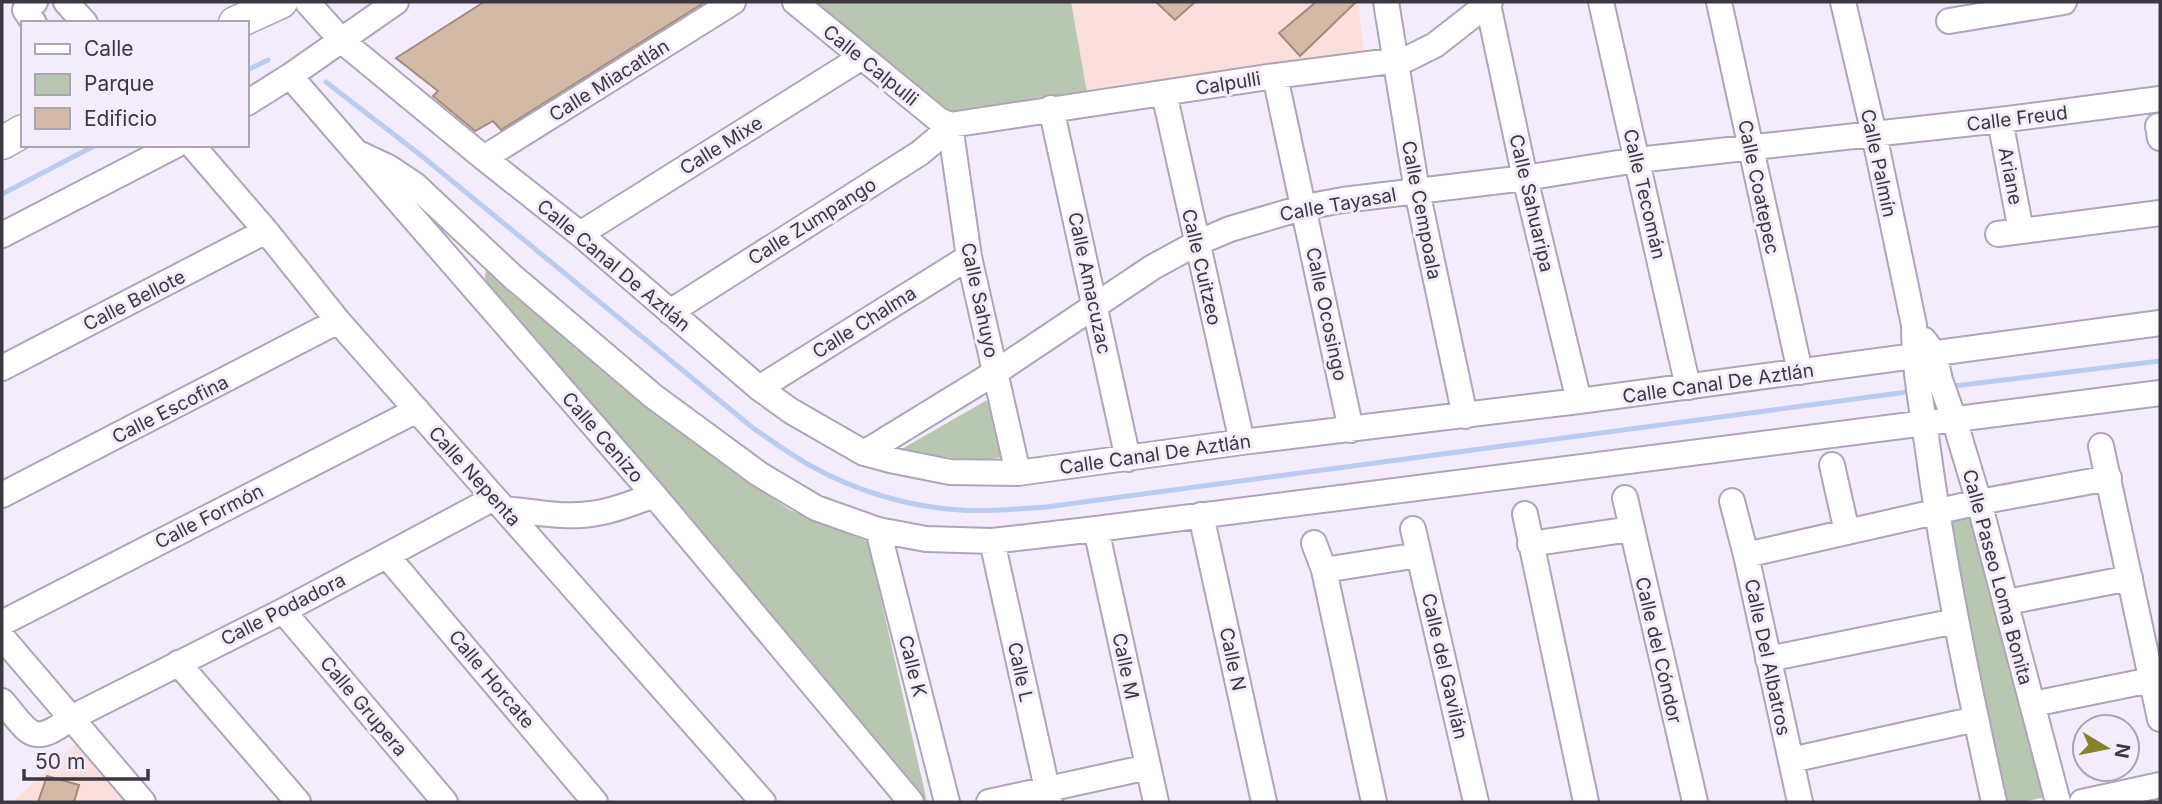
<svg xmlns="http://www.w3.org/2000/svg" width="2162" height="804" font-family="Inter,sans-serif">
	<rect width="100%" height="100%" fill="#f4ecfc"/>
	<!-- education -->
	<path fill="#fadfdc" d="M1071 2H1358L1365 59 1088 98Z
		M76 744 125 802H12Z"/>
	<!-- green -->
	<path fill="#b8c7af" d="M807 2H1071L1088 98 948 118Z
		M486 268 725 466 790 510 868 542 927 802H925L484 285Z
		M987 400 1002 457 979 462 900 450Z
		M1980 514 2045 797 2022 802H2001L1942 523Z"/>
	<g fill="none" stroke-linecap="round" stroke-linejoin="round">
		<!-- stream -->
		<path stroke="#b9cdf2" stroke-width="5" d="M247 70 268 60
			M326 82 423 157 753 428C772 441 791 455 811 466 856 491 909 507 960 510 988 512 1017 509 1046 507L1907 392
			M2 194 96 145
			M1954 386 2160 361"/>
	</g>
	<!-- building -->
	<path fill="#d3baa7" stroke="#a38c7a" stroke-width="2" d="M484 2H705L501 130 493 121 475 131 433 96 438 91 396 58Z
		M1156 2H1195L1175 20Z
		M1316 2H1356L1300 56 1279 33Z
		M47 776 79 785 74 802H38Z"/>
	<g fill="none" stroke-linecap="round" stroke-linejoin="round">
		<defs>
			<path id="minor" d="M66 2 85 23
				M307 2 342 41 484 158 580 234 759 388 791 411 864 453 890 460 950 472 1018 473 1242 442 1579 401 2160 323
				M795 2 939 120 950 125 1275 76 1407 59 1435 45 1490 2
				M1386 2 1417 191 1465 416
				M1601 2 1688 387
				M1719 2 1800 372
				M1843 2 1874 134 1914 325C1914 370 1923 413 1929 457 1945 573 1969 688 1994 802
				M1488 4 1525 178 1579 401
				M1949 21 2064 2
				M34 23 25 10 35 2
				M290 76 654 495 911 802
				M1275 76 1351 430
				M1164 93 1242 442
				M247 103 290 76 396 2
				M1051 108 1128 459
				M2000 120 2021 231
				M950 125 969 257 1018 473
				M2158 126 2160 138
				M192 145 266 231 338 321 763 802
				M358 153 388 167 415 185 513 277 653 396 759 474 816 508 878 530 926 539 992 541 1096 529 2160 393
				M484 158 733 2
				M580 234 862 57
				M1998 234 2160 213
				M2 235 176 145
				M670 312 920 153 939 137 950 125
				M1924 340 1934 353 1940 380 1954 419 1979 502 2058 802
				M2 368 266 231
				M759 388 969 257
				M2101 446 2160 719
				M864 453 996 372 1153 267 1197 243 1230 229 1305 207 1343 200 1525 178 1637 160 2000 120 2160 99
				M1832 465 1847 532
				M2 495 338 321
				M1625 498 1695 802
				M1732 501 1746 555 1800 802
				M505 509C535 512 567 519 597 513 617 510 635 502 654 495
				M1525 514 1586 802
				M1201 515 1264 802
				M1096 529 1156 802
				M1413 529 1476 802
				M878 530 947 802
				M992 541 1050 802
				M1314 543 1324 570 1374 802
				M1530 544 1631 529
				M1746 555 1979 502 2109 478
				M387 556 595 802
				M1324 570 1419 555
				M2007 602 2130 578
				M283 611 445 802
				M2 623 417 410
				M2 637 143 802
				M1768 659 1956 621
				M178 663 298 802
				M2 701C30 733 31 748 71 718L283 611 494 498
				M2033 704 2151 680
				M1791 760 1976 719
				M989 802 1148 767
				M2082 802 2160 785"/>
			<path id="major" d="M235 23 281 2
				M2 143 23 131"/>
		</defs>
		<!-- minor casing -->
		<use href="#minor" stroke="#b0a3bc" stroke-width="28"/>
		<!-- major casing -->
		<use href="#major" stroke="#b0a3bc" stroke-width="35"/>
		<!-- minor -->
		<use href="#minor" stroke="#fff" stroke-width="24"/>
		<!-- major -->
		<use href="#major" stroke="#fff" stroke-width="32"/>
	</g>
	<g text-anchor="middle" stroke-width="6" stroke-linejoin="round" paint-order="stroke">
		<!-- street labels -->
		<g font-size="19" fill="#3d3742" stroke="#f4ecfc">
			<text transform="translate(871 65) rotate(39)" y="7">Calle Calpulli</text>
			<text transform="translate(609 80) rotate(-32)" y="7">Calle Miacatlán</text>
			<text transform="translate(1228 83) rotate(-9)" y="7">Calpulli</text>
			<text transform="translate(2017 118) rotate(-7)" y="7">Calle Freud</text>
			<text transform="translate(721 145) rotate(-32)" y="7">Calle Mixe</text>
			<text transform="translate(1879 163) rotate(78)" y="7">Calle Palmín</text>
			<text transform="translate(2011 176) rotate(79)" y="7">Ariane</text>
			<text transform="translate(1759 187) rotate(78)" y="7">Calle Coatepec</text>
			<text transform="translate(1645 194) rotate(77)" y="7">Calle Tecomán</text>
			<text transform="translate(1532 203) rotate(77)" y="7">Calle Sahuaripa</text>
			<text transform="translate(1338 204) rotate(-10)" y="7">Calle Tayasal</text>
			<text transform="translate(1422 210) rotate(79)" y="7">Calle Cempoala</text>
			<text transform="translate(812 221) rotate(-32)" y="7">Calle Zumpango</text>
			<text transform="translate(614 265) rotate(40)" y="7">Calle Canal De Aztlán</text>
			<text transform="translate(1202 267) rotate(77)" y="7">Calle Cuitzeo</text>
			<text transform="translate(1090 283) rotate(78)" y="7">Calle Amacuzac</text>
			<text transform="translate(134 300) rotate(-27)" y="7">Calle Bellote</text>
			<text transform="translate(980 300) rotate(78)" y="7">Calle Sahuyo</text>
			<text transform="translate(1327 314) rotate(78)" y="7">Calle Ocosingo</text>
			<text transform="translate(864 322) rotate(-32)" y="7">Calle Chalma</text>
			<text transform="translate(1718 383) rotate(-8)" y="7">Calle Canal De Aztlán</text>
			<text transform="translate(170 409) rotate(-27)" y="7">Calle Escofina</text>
			<text transform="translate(603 437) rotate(49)" y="7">Calle Cenizo</text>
			<text transform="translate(1155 454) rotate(-8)" y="7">Calle Canal De Aztlán</text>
			<text transform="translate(475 476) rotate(48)" y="7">Calle Nepenta</text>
			<text transform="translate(209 516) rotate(-27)" y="7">Calle Formón</text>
			<text transform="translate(1998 577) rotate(75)" y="7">Calle Paseo Loma Bonita</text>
			<text transform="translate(283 609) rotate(-27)" y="7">Calle Podadora</text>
			<text transform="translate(1659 650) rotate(77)" y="7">Calle del Cóndor</text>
			<text transform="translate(1768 657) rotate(78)" y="7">Calle Del Albatros</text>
			<text transform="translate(1233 659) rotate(78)" y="7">Calle N</text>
			<text transform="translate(913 666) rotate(76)" y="7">Calle K</text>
			<text transform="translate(1126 666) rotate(78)" y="7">Calle M</text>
			<text transform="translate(1445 666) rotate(77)" y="7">Calle del Gavilán</text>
			<text transform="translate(1021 672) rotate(78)" y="7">Calle L</text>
			<text transform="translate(492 679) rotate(50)" y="7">Calle Horcate</text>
			<text transform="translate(364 706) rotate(50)" y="7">Calle Grupera</text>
		</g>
	</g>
	<!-- border -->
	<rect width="2162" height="804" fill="none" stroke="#3d3742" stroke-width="7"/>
	<!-- legend -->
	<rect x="21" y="21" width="228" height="126" fill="#f4ecfc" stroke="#aba4b2" stroke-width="2"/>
	<rect x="35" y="44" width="35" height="10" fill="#ffffff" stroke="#aba4b2" stroke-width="2"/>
	<text x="84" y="56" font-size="21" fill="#3d3742">Calle</text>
	<rect x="35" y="74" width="35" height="21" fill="#b8c7af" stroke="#aba4b2" stroke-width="2"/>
	<text x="84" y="91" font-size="21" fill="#3d3742">Parque</text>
	<rect x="35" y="108" width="35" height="21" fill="#d3baa7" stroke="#aba4b2" stroke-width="2"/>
	<text x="84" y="126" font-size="21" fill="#3d3742">Edificio</text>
	<!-- north arrow -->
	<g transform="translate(2106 748) rotate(100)"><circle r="33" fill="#f4ecfc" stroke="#aba4b2" stroke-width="2"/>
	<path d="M0-5L12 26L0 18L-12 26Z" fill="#85832c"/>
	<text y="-10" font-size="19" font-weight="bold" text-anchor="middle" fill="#3d3742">N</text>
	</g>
	<!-- scale -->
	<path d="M24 769v10h124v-10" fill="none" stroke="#3d3742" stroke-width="3.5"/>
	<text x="35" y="769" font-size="21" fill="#3d3742" stroke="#f4ecfc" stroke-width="5" paint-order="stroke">50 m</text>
</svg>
